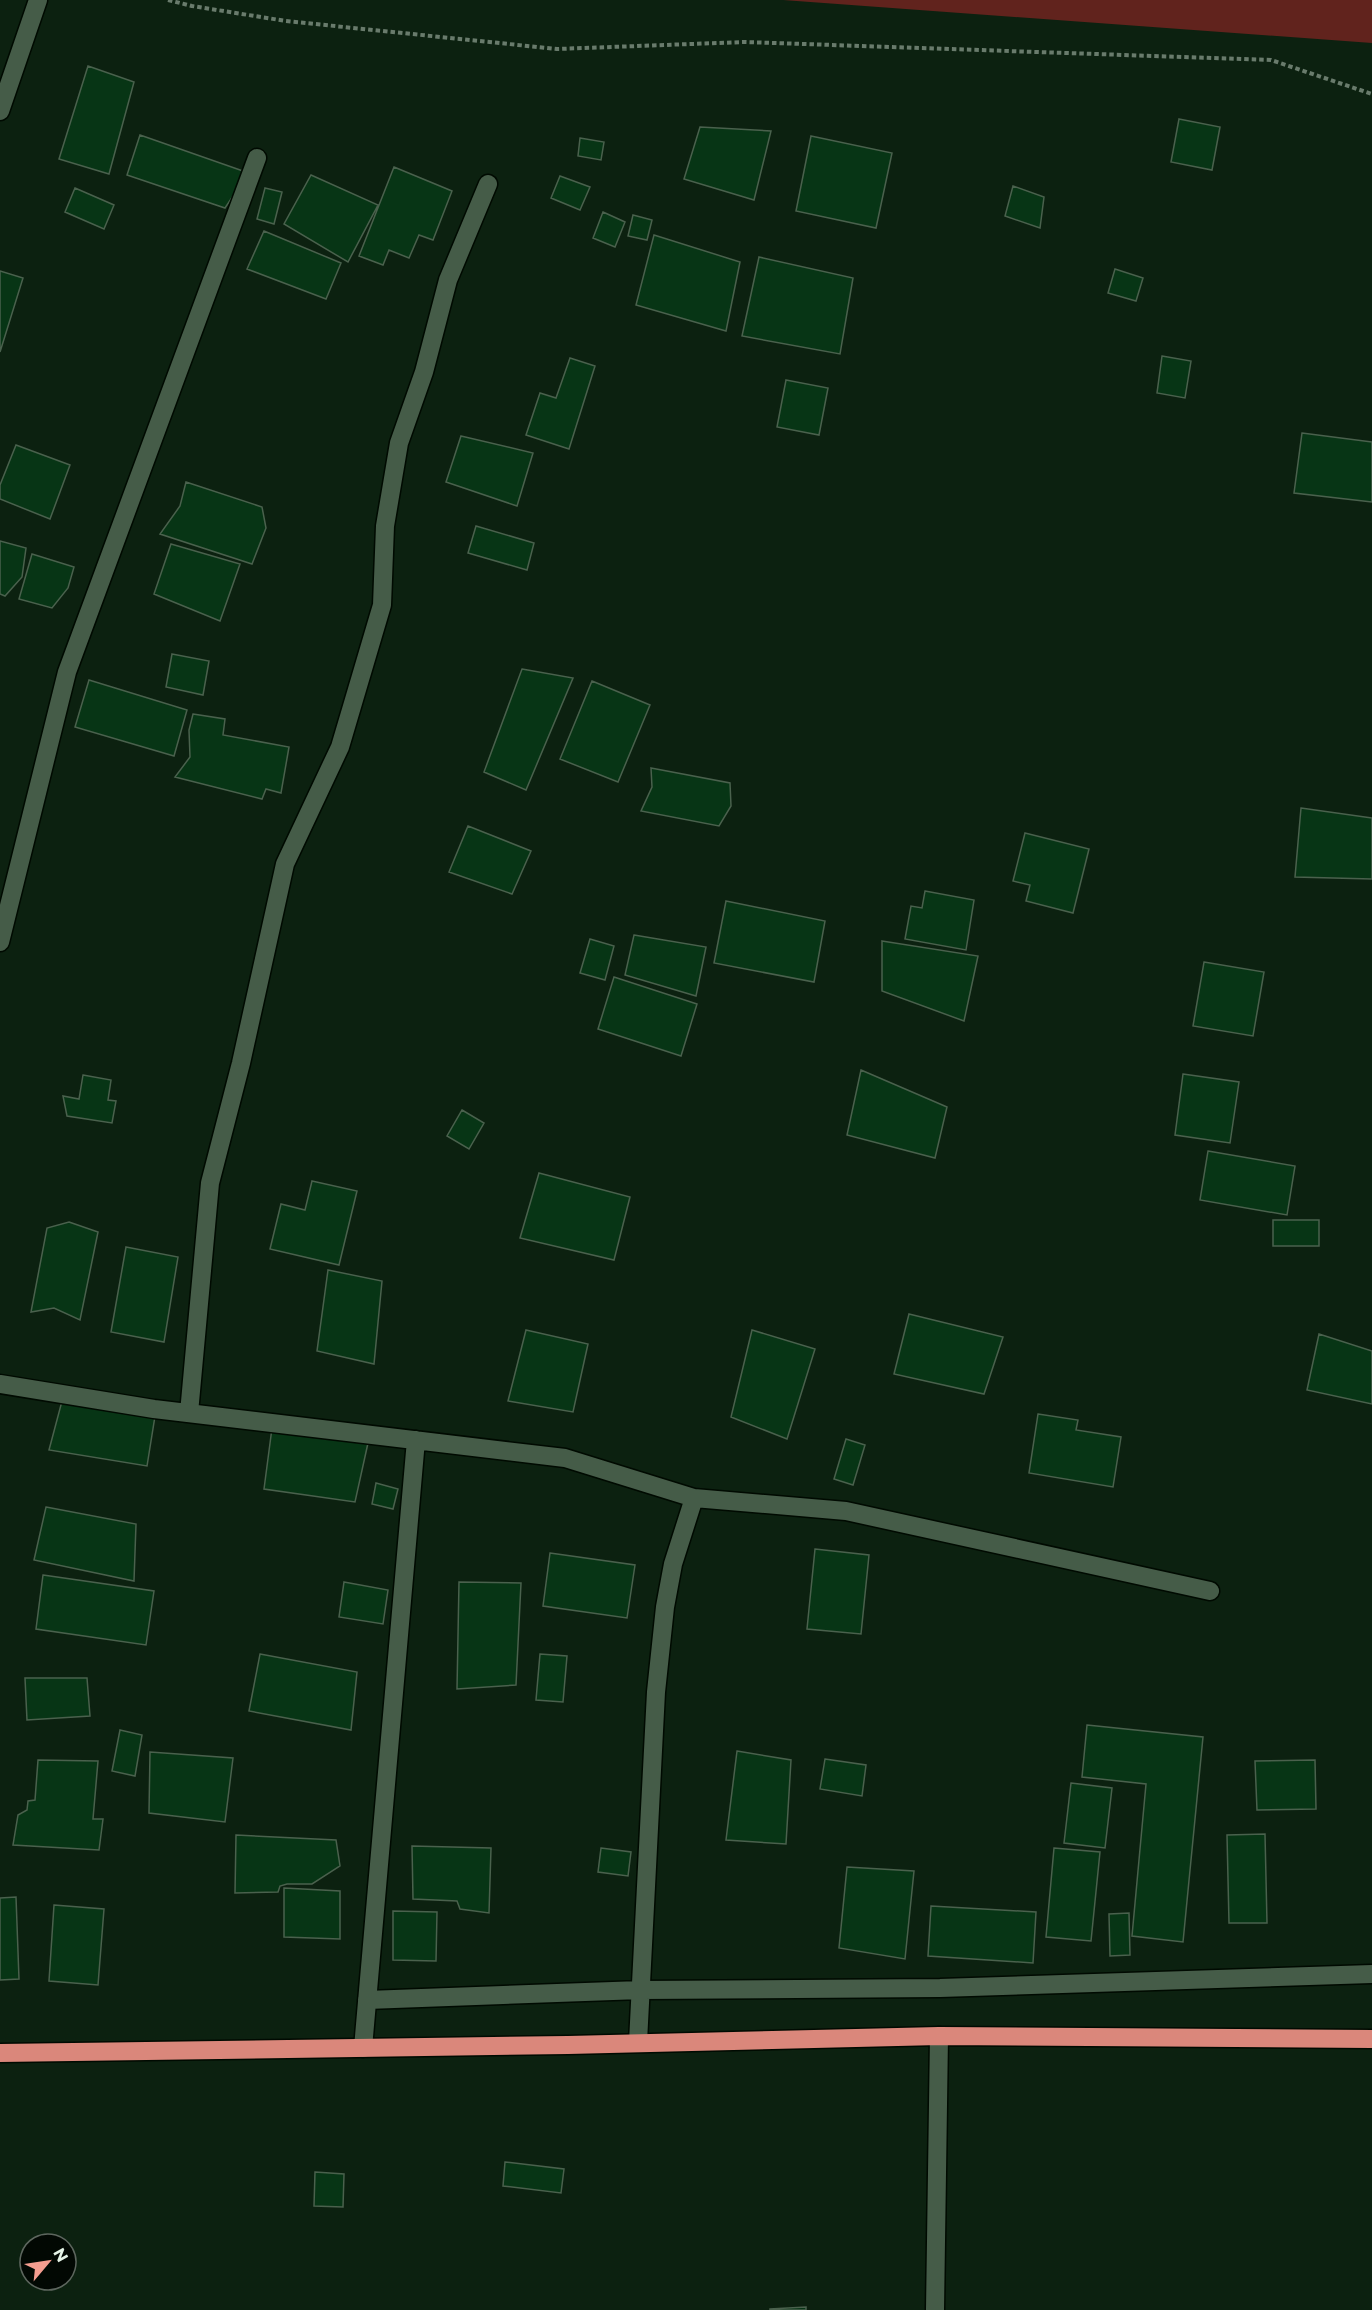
<svg xmlns="http://www.w3.org/2000/svg" width="1372" height="2310" font-family="Montserrat,sans-serif">
	<rect width="100%" height="100%" fill="#0c2110"/>
	<!-- green -->
	<path fill="#61231d" d="M783 0H1372V43Z"/>
	<!-- building -->
	<path fill="#073515" stroke="#4a614d" stroke-width="1.5" d="M88 66 134 82 109 174 59 159Z
		M1179 119 1220 127 1212 170 1171 162Z
		M700 127 771 131 754 200 684 179Z
		M140 135 243 171 235 193 225 208 127 175Z
		M811 136 892 153 876 228 796 211Z
		M580 138 604 142 601 160 578 156Z
		M394 167 452 191 433 240 419 235 409 258 389 250 383 265 359 256Z
		M311 175 378 205 348 262 284 224Z
		M560 176 590 187 580 210 551 198Z
		M1013 186 1044 197 1040 228 1005 216Z
		M75 188 114 205 104 229 65 212Z
		M265 188 282 192 274 224 257 219Z
		M603 212 625 222 615 247 593 238Z
		M633 215 652 220 647 240 628 236Z
		M264 231 341 263 326 299 247 269Z
		M654 235 740 262 726 331 636 305Z
		M759 257 853 278 840 354 742 336Z
		M1115 269 1143 278 1136 301 1108 293Z
		M0 271 23 278 0 352Z
		M1162 356 1191 361 1185 398 1157 393Z
		M570 358 595 366 569 449 526 435 540 393 556 398Z
		M786 380 828 388 819 435 777 427Z
		M1302 433 1372 442V502L1294 493Z
		M461 436 533 453 517 506 446 482Z
		M16 445 70 465 50 519 0 499V485Z
		M186 482 262 507 266 528 252 564 160 534 180 506Z
		M476 526 534 543 527 570 468 553Z
		M0 541 26 548 22 577 5 596 0 594Z
		M171 544 240 564 220 621 154 594Z
		M32 554 74 567 68 588 52 608 19 599Z
		M172 654 209 661 203 695 166 687Z
		M522 669 573 678 526 790 484 772Z
		M89 680 187 710 174 756 75 727Z
		M592 681 650 705 618 782 560 759Z
		M193 714 225 719 223 735 289 747 281 793 266 789 262 799 175 777 190 757 189 730Z
		M651 768 730 783 731 806 719 826 641 811 652 787Z
		M1301 808 1372 818V879L1295 877Z
		M468 826 531 851 512 894 449 872Z
		M1025 833 1089 849 1073 913 1026 901 1030 885 1013 881Z
		M925 891 974 900 966 950 905 939 911 906 922 908Z
		M726 901 825 921 814 982 714 963Z
		M634 935 706 947 696 996 625 975Z
		M590 939 614 946 605 980 580 973Z
		M882 941 978 956 964 1021 882 991Z
		M1204 962 1264 972 1253 1036 1193 1026Z
		M614 977 697 1004 681 1056 598 1029Z
		M861 1070 947 1107 935 1158 847 1135Z
		M1183 1074 1239 1082 1230 1143 1175 1135Z
		M83 1075 111 1080 108 1100 116 1101 112 1123 67 1116 63 1096 79 1099Z
		M462 1110 484 1123 469 1149 447 1136Z
		M1208 1151 1295 1166 1287 1215 1200 1200Z
		M539 1173 630 1197 614 1260 520 1238Z
		M312 1181 357 1191 339 1265 270 1249 281 1204 305 1210Z
		M1273 1220H1319V1246H1273Z
		M69 1222 98 1232 80 1320 54 1308 31 1312 47 1228Z
		M126 1247 178 1257 164 1342 111 1332Z
		M328 1270 382 1281 374 1364 317 1351Z
		M909 1314 1003 1337 984 1394 894 1374Z
		M526 1330 588 1344 573 1412 508 1401Z
		M752 1330 815 1349 787 1439 731 1417Z
		M1319 1334 1372 1351V1404L1307 1390Z
		M62 1401 155 1416 147 1466 49 1450Z
		M1038 1414 1078 1420 1076 1430 1121 1437 1113 1487 1029 1473Z
		M272 1428 368 1443 355 1502 264 1489Z
		M846 1439 865 1445 853 1485 834 1479Z
		M376 1483 398 1489 393 1509 372 1504Z
		M46 1507 136 1524 134 1581 34 1560Z
		M815 1549 869 1555 861 1634 807 1629Z
		M550 1553 635 1565 627 1618 543 1606Z
		M43 1575 154 1591 146 1645 36 1629Z
		M344 1582 388 1590 383 1624 339 1617Z
		M459 1582 521 1583 516 1685 457 1689Z
		M260 1654 357 1672 351 1730 249 1711Z
		M540 1654 567 1656 563 1702 536 1700Z
		M25 1678H87L90 1716 27 1720Z
		M1087 1725 1203 1737 1183 1942 1132 1936 1146 1784 1082 1777Z
		M120 1730 142 1735 135 1776 112 1771Z
		M737 1751 791 1760 786 1844 726 1840Z
		M150 1752 233 1758 225 1822 149 1813Z
		M825 1759 866 1765 862 1796 820 1789Z
		M38 1760 98 1761 93 1819H103L99 1850 13 1845 18 1815 27 1810 28 1801 35 1800Z
		M1315 1760 1316 1809 1257 1810 1255 1761Z
		M1071 1783 1112 1788 1105 1848 1064 1843Z
		M1265 1834 1267 1923H1229L1227 1835Z
		M236 1835 336 1840 340 1866 312 1884H287L280 1886 278 1892 235 1893Z
		M412 1846 491 1848 489 1913 460 1909 457 1901 413 1899Z
		M601 1848 631 1852 628 1876 598 1872Z
		M1054 1848 1100 1852 1091 1941 1046 1937Z
		M847 1867 914 1871 905 1959 839 1948Z
		M284 1888 340 1891V1939L284 1937Z
		M16 1897 19 1979 0 1980V1898Z
		M54 1905 104 1909 98 1985 49 1981Z
		M931 1906 1036 1912 1033 1963 928 1956Z
		M393 1911 437 1912 436 1961 393 1960Z
		M1129 1913 1130 1955 1110 1956 1109 1914Z
		M505 2162 564 2169 561 2193 503 2186Z
		M315 2172 344 2174 343 2207 314 2206Z
		M806 2307V2310H770V2309Z"/>
	<g fill="none" stroke-linecap="round" stroke-linejoin="round">
		<defs>
			<path id="minor" d="M0 111 38 0
				M0 942 67 672 257 158
				M0 1384 154 1409 565 1458 694 1498 846 1511 1210 1591
				M189 1413 210 1183 241 1063 285 864 340 747 382 605 385 526 399 443 424 372 448 280 488 184
				M367 2000 641 1990 940 1988 1372 1974
				M638 2042 656 1692 665 1607 673 1564 694 1498
				M363 2048 416 1440
				M935 2310 939 2036"/>
			<path id="highway" d="M0 2053 568 2045 939 2036 1372 2039"/>
		</defs>
		<!-- minor casing -->
		<use href="#minor" stroke="#000a01" stroke-width="21"/>
		<!-- highway casing -->
		<use href="#highway" stroke="#000a01" stroke-width="21"/>
		<!-- path -->
		<path stroke="#697b6c" stroke-width="4" stroke-dasharray="4.5 3" stroke-linecap="butt" d="M168 0 192 6 286 21 557 49 745 42 1271 60 1372 94"/>
		<!-- minor -->
		<use href="#minor" stroke="#455c48" stroke-width="18"/>
		<!-- highway -->
		<use href="#highway" stroke="#da877b" stroke-width="18"/>
	</g>
	<!-- north arrow -->
	<g transform="translate(48 2262) rotate(61)"><circle r="28" fill="#020803" stroke="#5d665e" stroke-width="1.5"/>
	<path d="M0-4.5L10 22L0 15L-10 22Z" fill="#f59d90"/>
	<text y="-9" font-size="16" font-weight="bold" text-anchor="middle" fill="#e5f3e7">N</text>
	</g>
</svg>
